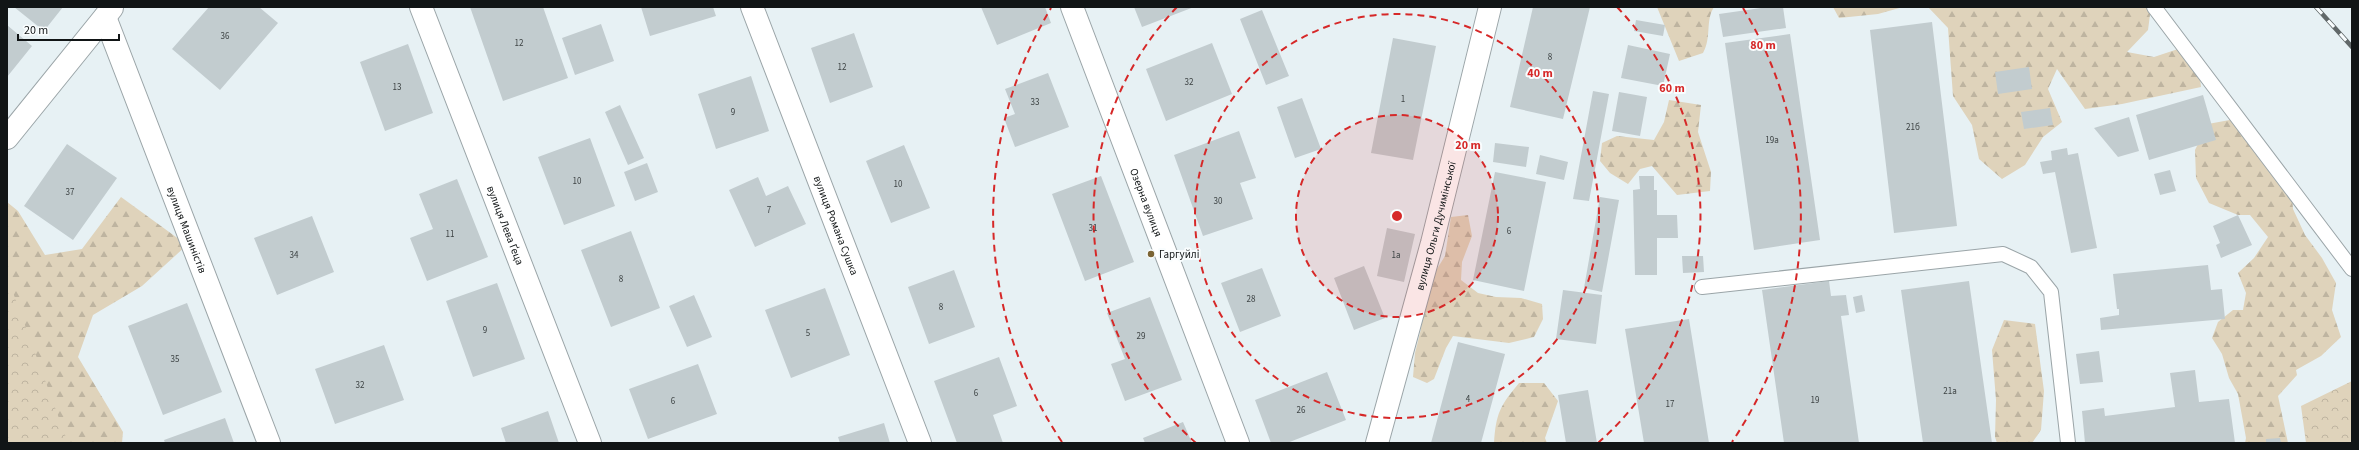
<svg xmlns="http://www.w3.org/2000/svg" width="2359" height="450" font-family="'Source Sans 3',sans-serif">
	<defs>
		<pattern id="forest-firs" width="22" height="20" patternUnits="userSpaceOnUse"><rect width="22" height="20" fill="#dfd3bb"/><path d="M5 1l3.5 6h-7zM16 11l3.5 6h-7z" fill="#beb4a0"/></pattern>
		<pattern id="park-crowns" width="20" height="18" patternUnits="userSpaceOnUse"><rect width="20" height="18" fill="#dfd3bb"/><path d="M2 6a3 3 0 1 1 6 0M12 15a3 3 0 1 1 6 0" fill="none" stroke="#beb4a0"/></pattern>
	</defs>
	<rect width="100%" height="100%" fill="#e7f1f4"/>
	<!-- forest -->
	<path fill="url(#forest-firs)" d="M1657 7H1714C1705 21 1712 37 1703 53L1679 61Z
		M1833 7H1903L1878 14 1839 18Z
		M1928 7H2151L2148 30 2127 52 2154 57 2187 46 2199 69 2201 87 2122 104 2085 109 2057 69 2048 89 2062 122 2043 137 2025 165 2002 179 1979 159 1972 125 1953 96 1948 28Z
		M1669 100 1701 105 1698 132 1711 172 1710 191 1677 195 1652 166 1640 169 1628 184 1610 173 1600 161 1602 143 1617 136 1654 140 1664 122Z
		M2235 119 2257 136 2276 156 2291 181 2293 209 2305 235 2322 258 2336 283 2332 310 2341 337 2321 356 2296 370 2297 375 2278 396 2288 443H2245L2246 438 2238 394 2229 378 2222 354 2212 338 2218 322 2233 310H2243L2246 293 2238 273 2254 258 2268 237 2250 215H2238L2209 203 2196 178 2195 150 2208 124Z
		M121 197 187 245 142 286 93 315 78 357 123 432 122 443H7V202L18 211 45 255 82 249Z
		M1468 215 1472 236 1462 262 1461 280 1478 293 1496 297 1521 298 1542 304 1543 319 1534 337 1509 343 1453 336 1446 348 1434 379 1427 383 1413 377 1415 353 1421 329 1424 300 1432 277 1445 256 1451 217Z
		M2004 320 2035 324 2044 391 2041 430 2032 443H1997L1995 437 1996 400 1992 350Z
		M1519 383H1544L1558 401 1545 438 1547 443H1494C1496 413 1500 406 1519 383Z"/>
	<!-- park -->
	<path fill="url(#park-crowns)" d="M7 276 68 443H7Z
		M2352 381V443H2306L2301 406Z"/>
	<!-- building -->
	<path fill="#c2cccf" d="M14 7H63L44 31Z
		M209 7H259L278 23 220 90 172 49Z
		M470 7H543L568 78 503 101Z
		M641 7H713L716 16 650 36Z
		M981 7H1045L1051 23 997 45Z
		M1134 7H1194L1142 27Z
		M1533 7H1590L1563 119 1510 107Z
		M1768 7H1783L1786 28 1723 37 1719 14Z
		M1262 10 1289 76 1266 85 1240 19Z
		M1636 20 1665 25 1663 36 1634 31Z
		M1932 22 1957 226 1894 233 1870 30Z
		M601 24 614 61 575 75 562 38Z
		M7 25 32 46 7 77Z
		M854 33 873 87 830 103 811 48Z
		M1790 34 1820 240 1754 250 1725 43Z
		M1393 38 1436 46 1413 160 1371 153Z
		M1212 43 1232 94 1166 121 1146 69Z
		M408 44 433 113 385 131 360 62Z
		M1628 45 1670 54 1663 86 1621 78Z
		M2029 67 2032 89 1998 94 1995 72Z
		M1048 73 1069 127 1015 147 1004 118 1015 114 1005 89Z
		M751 76 769 131 716 149 698 94Z
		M1593 91 1609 94 1589 201 1573 199Z
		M1619 92 1647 97 1640 136 1612 131Z
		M2203 95 2216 140 2149 160 2136 115Z
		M1302 98 1321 149 1295 158 1277 107Z
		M620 105 644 158 628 165 605 112Z
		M2050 108 2053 125 2024 129 2021 112Z
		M2129 117 2139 151 2118 157 2094 128Z
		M1239 131 1256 178 1240 183 1253 219 1203 236 1174 155Z
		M590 138 615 206 564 225 538 157Z
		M1495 143 1529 147 1526 167 1493 162Z
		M67 144 117 178 73 240 24 206Z
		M904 145 930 208 891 223 866 161Z
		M2067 148 2068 155 2078 153 2097 248 2071 253 2055 172 2043 174 2040 162 2052 160 2051 151Z
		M1540 155 1568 162 1564 180 1536 174Z
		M647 163 658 192 635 201 624 172Z
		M2170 170 2176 191 2160 195 2154 174Z
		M1495 172 1546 182 1524 291 1473 280Z
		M1101 176 1134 262 1085 281 1052 194Z
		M1639 176H1654V190H1657V215H1677L1678 238H1657V275H1635L1633 190 1640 189Z
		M758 177 766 196 788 186 806 224 755 247 729 190Z
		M457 179 488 257 427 281 410 238 433 229 419 194Z
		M1600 197 1619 200 1602 292 1584 288Z
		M2238 215 2252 245 2221 258 2216 245 2220 243 2213 226Z
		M312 216 334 272 277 295 254 238Z
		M1387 228 1415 234 1404 282 1377 276Z
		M631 231 660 308 611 327 581 250Z
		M1682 256H1703L1704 272 1683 273Z
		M2208 265 2211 290 2222 289 2225 319 2101 330 2100 318 2119 315V309H2117L2113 274Z
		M1364 266 1385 318 1354 330 1334 278Z
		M1262 268 1281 316 1240 332 1221 283Z
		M954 270 975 327 929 344 908 287Z
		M1829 281 1831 296 1846 295 1849 315 1841 316 1859 443H1784L1762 290Z
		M1969 281 1992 443H1923L1901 290Z
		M497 283 525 359 473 377 446 301Z
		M825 288 850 355 791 378 765 310Z
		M1563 290 1602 295 1596 344 1556 339Z
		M694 295 712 337 687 347 669 306Z
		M1862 295 1865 311 1856 313 1853 297Z
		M1150 297 1182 380 1125 401 1111 364 1125 359 1107 313Z
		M187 303 222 392 163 415 128 326Z
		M1689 319 1709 443H1644L1625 329Z
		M1458 342 1505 354 1481 443H1431Z
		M384 345 404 400 335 424 315 369Z
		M2099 351 2103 382 2080 384 2076 354Z
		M999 357 1017 406 993 415 1003 443H957L934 381Z
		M698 364 717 414 648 439 629 389Z
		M2195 370 2199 402 2229 399 2235 443H2085L2082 411 2104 408 2105 416 2175 407 2170 373Z
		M1327 372 1346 420 1287 443H1271L1255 400Z
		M1588 390 1597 443H1566L1558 395Z
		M548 411 559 443H506L501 428Z
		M225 418 234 443H165L164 440Z
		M1183 422 1192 443H1145L1143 438Z
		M884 423 890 443H840L838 437Z
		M2280 438 2281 443H2266V439Z"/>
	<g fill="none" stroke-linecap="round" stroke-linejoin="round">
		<defs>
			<path id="service" d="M2154 7 2352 269
				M1702 287 2003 254 2031 267 2051 292 2068 443"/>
			<g id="minor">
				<path id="s1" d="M421 7 590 443"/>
				<path id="s2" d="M752 7 920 443"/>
				<path id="s3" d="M1072 7 1238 443"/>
				<path id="s4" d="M105 17 269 443"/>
				<path d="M7 138 112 8"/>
				<path id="s5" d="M1377 443 1432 243 1490 7"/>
			</g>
		</defs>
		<!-- service casing -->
		<use href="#service" stroke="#9ba5a8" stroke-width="16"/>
		<!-- minor casing -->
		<use href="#minor" stroke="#9ba5a8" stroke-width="24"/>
		<!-- service -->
		<use href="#service" stroke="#fff" stroke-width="14"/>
		<!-- minor -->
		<use href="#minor" stroke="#fff" stroke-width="22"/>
		<defs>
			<path id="rail" d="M2316 7 2352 47"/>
		</defs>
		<!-- rail casing -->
		<use href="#rail" stroke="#616869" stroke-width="4.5"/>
		<!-- rail -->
		<use href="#rail" stroke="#f9fdfe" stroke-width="3" stroke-dasharray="9" stroke-linecap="butt"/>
	</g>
	<!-- distance rings -->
	<circle cx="1397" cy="216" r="101" fill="#d62828" fill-opacity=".12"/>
	<g fill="none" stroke="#d62828" stroke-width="2" stroke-dasharray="7 5">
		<circle cx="1397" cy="216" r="101"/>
		<circle cx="1397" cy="216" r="202"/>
		<path d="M1196 443A303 303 0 0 1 1177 7M1617 7A303 303 0 0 1 1598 443"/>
		<path d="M1062 442A404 404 0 0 1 1051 8M1743 8A404 404 0 0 1 1732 442"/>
	</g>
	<!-- markers -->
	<circle fill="#7b6434" stroke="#f9fdfe" stroke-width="1.5" cx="1151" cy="254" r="4"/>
	<g text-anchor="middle" stroke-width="4" stroke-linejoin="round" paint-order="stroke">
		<!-- number labels -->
		<g font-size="9" fill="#3d4344">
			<text x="225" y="39">36</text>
			<text x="519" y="46">12</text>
			<text x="1550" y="60">8</text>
			<text x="842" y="70">12</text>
			<text x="1189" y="85">32</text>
			<text x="397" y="90">13</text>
			<text x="1403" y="102">1</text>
			<text x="1035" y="105">33</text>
			<text x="733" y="115">9</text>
			<text x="1913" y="130">21б</text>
			<text x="1772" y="143">19а</text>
			<text x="577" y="184">10</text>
			<text x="898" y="187">10</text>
			<text x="70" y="195">37</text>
			<text x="1218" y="204">30</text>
			<text x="769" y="213">7</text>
			<text x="1093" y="231">31</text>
			<text x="1509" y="234">6</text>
			<text x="450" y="237">11</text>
			<text x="294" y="258">34</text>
			<text x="1396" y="258">1а</text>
			<text x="621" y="282">8</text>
			<text x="1251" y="302">28</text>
			<text x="941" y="310">8</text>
			<text x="485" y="333">9</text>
			<text x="808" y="336">5</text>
			<text x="1141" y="339">29</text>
			<text x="175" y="362">35</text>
			<text x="360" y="388">32</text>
			<text x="1950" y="394">21а</text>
			<text x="976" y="396">6</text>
			<text x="1468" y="402">4</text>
			<text x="1815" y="403">19</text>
			<text x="673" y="404">6</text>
			<text x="1670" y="407">17</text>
			<text x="1301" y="413">26</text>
		</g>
		<!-- street labels -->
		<g font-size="11" fill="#111516" stroke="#f9fdfe">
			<text dy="4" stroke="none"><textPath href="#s3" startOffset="209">Озерна вулиця</textPath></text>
			<text dy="4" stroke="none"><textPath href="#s1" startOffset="234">вулиця Лева Ґеца</textPath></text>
			<text dy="4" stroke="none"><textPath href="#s2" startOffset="234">вулиця Романа Сушка</textPath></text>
			<text dy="4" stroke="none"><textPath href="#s5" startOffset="225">вулиця Ольги Дучимінської</textPath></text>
			<text dy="4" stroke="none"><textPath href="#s4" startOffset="228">вулиця Машиністів</textPath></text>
		</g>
		<!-- poi labels -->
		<g font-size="11" fill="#111516" stroke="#f9fdfe" text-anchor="start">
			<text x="1159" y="258">Гаргуйлі</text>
		</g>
	</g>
	<circle cx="1397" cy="216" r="6" fill="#d62828" stroke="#f9fdfe" stroke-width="2"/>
	<g font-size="12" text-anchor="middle" font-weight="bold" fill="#d62828" stroke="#f9fdfe" stroke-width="4" stroke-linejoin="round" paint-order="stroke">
		<text x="1763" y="49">80 m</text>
		<text x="1540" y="77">40 m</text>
		<text x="1672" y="92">60 m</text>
		<text x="1468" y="149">20 m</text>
	</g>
	<!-- border -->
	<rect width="2359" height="450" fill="none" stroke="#111516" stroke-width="16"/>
	<!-- scale -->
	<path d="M18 34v6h101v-6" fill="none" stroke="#111516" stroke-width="2"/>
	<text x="24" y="34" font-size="12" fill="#111516" stroke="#f9fdfe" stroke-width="3" paint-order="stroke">20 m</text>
</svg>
